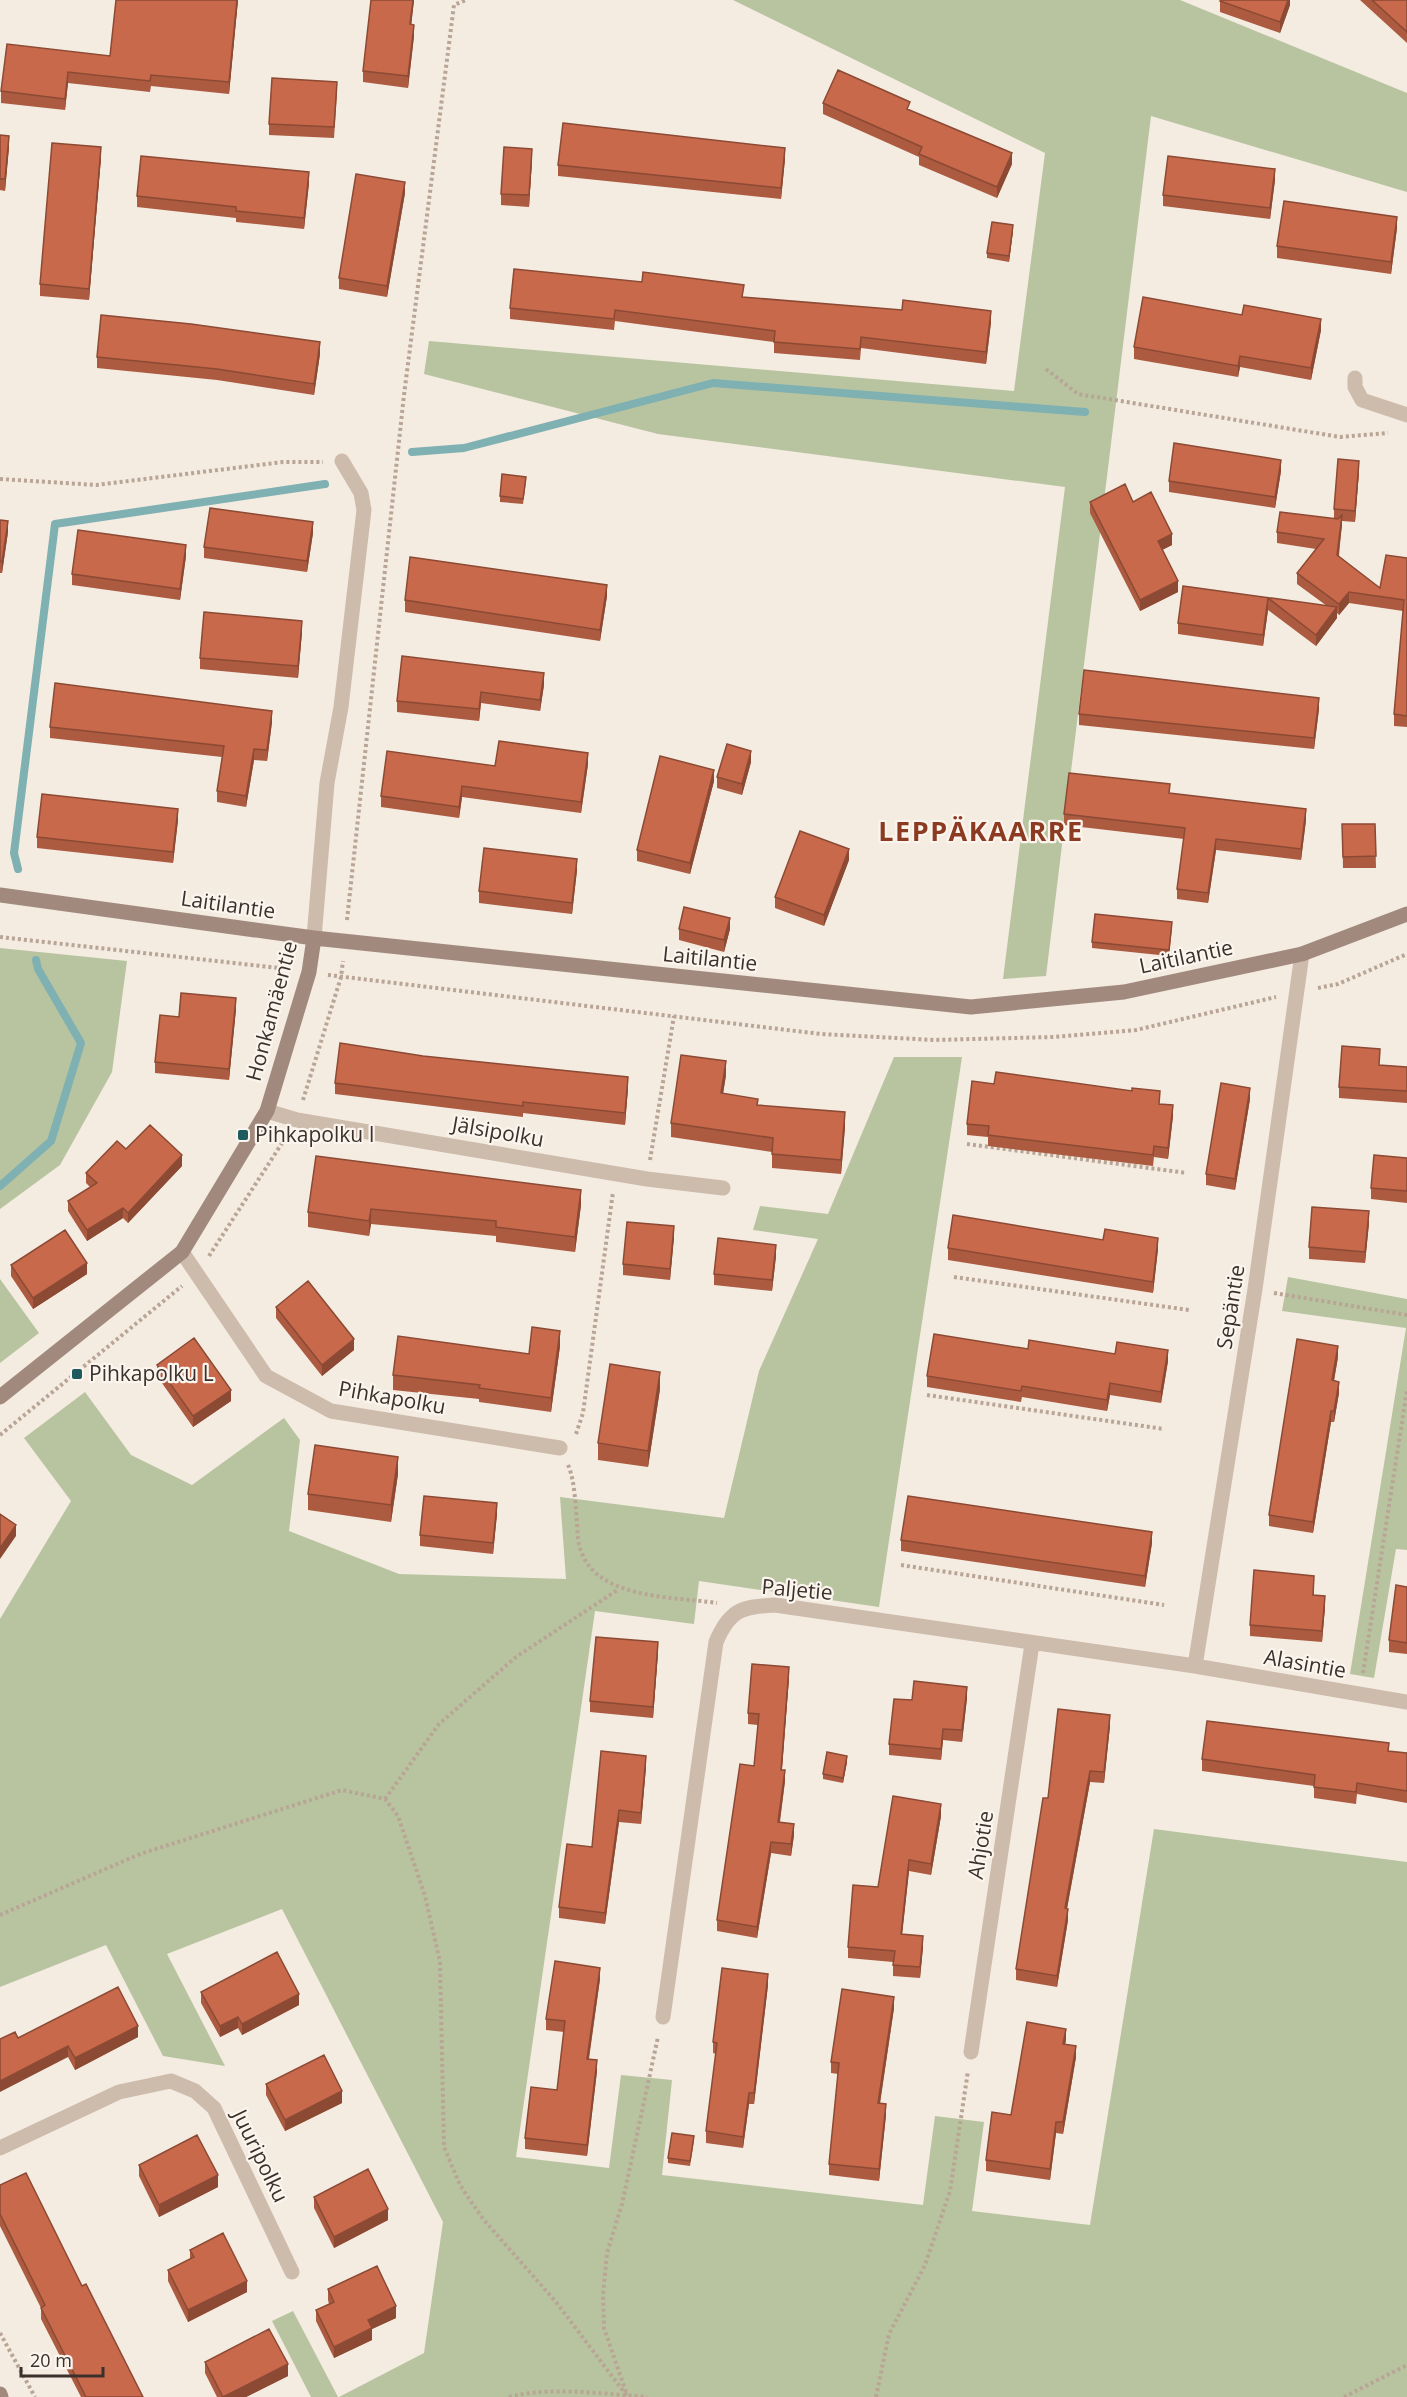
<svg xmlns="http://www.w3.org/2000/svg" width="1407" height="2397" font-family="'Open Sans',sans-serif">
	<rect width="100%" height="100%" fill="#f4ebe1"/>
	<!-- green -->
	<path fill="#b8c4a0" d="M733 0H1180L1407 93V192L1151 116 1046 976 1003 979 1065 487 658 434 424 374 429 341 1014 391 1045 153Z
		M0 948 127 961 112 1072 60 1165 0 1209Z
		M894 1057H962L879 1607 699 1581 694 1624 595 1611 516 2157 609 2168 621 2075 672 2080 662 2175 923 2205 935 2116 984 2122 972 2211 1090 2225 1154 1829 1407 1862V2397H339L424 2353 443 2222 282 1909 167 1954 225 2066 163 2056 106 1945 0 1987V1619L71 1501 24 1438 85 1392 131 1455 192 1485 284 1418 300 1440 289 1531 399 1574 566 1579 560 1497 724 1518 759 1371 818 1239 753 1230 760 1206 828 1214Z
		M1288 1277 1407 1299V1550L1396 1549 1374 1678 1350 1674 1406 1328 1282 1311Z
		M0 1279 39 1333 0 1363Z
		M293 2311 338 2397H311L272 2321Z"/>
	<g fill="none" stroke-linecap="round" stroke-linejoin="round">
		<!-- stream -->
		<path stroke="#7fb0b2" stroke-width="8" d="M412 452 464 448 713 383 1085 412
			M18 869 14 853 55 524 325 484
			M0 1186 51 1141 81 1043 38 969 36 960"/>
		<!-- path -->
		<path stroke="#b9a596" stroke-width="4" stroke-dasharray="3 3" stroke-linecap="butt" d="M1046 369 1078 394 1340 437 1388 433
			M0 479 96 485 283 462H323
			M347 920 404 395 454 5 466 0
			M0 937 288 969
			M328 975 821 1034 934 1040 1053 1037 1136 1030 1276 997
			M1318 988 1338 984 1407 954
			M303 1100 341 977 343 961
			M967 1144 1187 1173
			M650 1160 674 1016
			M209 1256 286 1137
			M954 1277 1189 1310
			M1274 1293 1407 1315
			M927 1395 1164 1429
			M576 1434 583 1413 613 1192
			M0 1435 182 1286
			M568 1465C576 1482 576 1518 578 1538 585 1600 670 1596 717 1603
			M901 1565 1164 1605
			M1363 1673 1407 1390
			M385 1799 439 1724 516 1657 619 1589
			M0 1915 140 1854 342 1790 385 1799 398 1816 425 1896 440 1962 444 2147 460 2185 483 2219 556 2302 627 2396
			M0 2333 35 2397
			M626 2392 604 2328 603 2294 607 2253 622 2204 658 2037
			M509 2397C553 2386 602 2394 647 2397
			M876 2397 889 2334 925 2265 950 2191 968 2071
			M1344 2397 1407 2365"/>
		<!-- street -->
		<path stroke="#cdbbac" stroke-width="15" d="M1355 378V387L1362 400 1407 415
			M314 938 327 783 341 707 364 510 361 493 342 461
			M267 1111 297 1120 647 1179 723 1188
			M182 1252 266 1376 331 1411 560 1448
			M1195 1666 1255 1289 1302 954
			M663 2017 716 1642C730 1609 742 1607 775 1605L1195 1666 1407 1702
			M971 2052 1032 1644
			M0 2148 119 2092 171 2081 195 2091 214 2108 292 2272"/>
		<!-- secondary -->
		<path stroke="#a18a7d" stroke-width="15" d="M0 895 314 938 971 1007 1124 992 1302 954 1407 914
			M0 1397 182 1252 267 1111 309 972 314 938
			M0 2394 1 2397"/>
	</g>
	<!-- wall -->
	<path fill="#ac5a40" d="M238 0 229 94 151 86 150 92 68 83 65 110 1 103V91L110 56Z
		M414 0 411 25 414 36 408 88 363 82V71Z
		M1290 0V5L1280 33 1220 12V1Z
		M1360 0H1407V43Z
		M337 93 334 138 269 135V124Z
		M823 103 910 110 1012 164 997 198 919 165V157L823 114Z
		M0 135 9 147 5 191 0 190Z
		M101 158 89 300 40 296V284Z
		M785 159 781 199 558 176V165Z
		M532 160 529 207 501 205V194Z
		M1275 180 1270 219 1163 206V195Z
		M309 183 304 229 236 222V218L137 207V196Z
		M405 193 387 297 339 289V278Z
		M1397 228 1391 274 1277 258V246Z
		M1013 231 1009 262 987 258V253Z
		M744 297 991 322 986 364 861 348 860 360 774 353V342L615 321 614 330 510 319V308Z
		M1321 330 1311 380 1240 367 1238 377 1134 359V347Z
		M320 354 314 395 217 380 97 368V357Z
		M1281 471 1275 508 1169 492V481Z
		M1359 472 1355 522 1342 521 1339 556 1380 588 1407 558V727L1394 726V714L1403 611 1349 603 1339 615 1337 613V618L1316 646 1268 610 1263 646 1178 634V623L1183 586 1327 606 1297 584V573L1316 549 1277 543V532L1334 519V509Z
		M526 482 523 504 500 502V496Z
		M1090 502H1133L1172 545 1162 550 1178 592 1140 611 1090 513Z
		M0 520 8 532 2 573H0Z
		M313 533 307 572 204 558V547Z
		M186 556 180 600 72 585V574Z
		M607 596 600 641 405 612V600Z
		M302 632 298 678 200 669V658Z
		M544 685 540 711 481 703 479 721 397 712V701Z
		M1319 709 1314 749 1079 725V714Z
		M272 722 267 761 254 760 246 807 217 802V791L222 757 50 738V727Z
		M751 762 742 795 717 788V777Z
		M588 764 581 813 462 797 459 818 381 807V796L495 766Z
		M714 781 690 874 637 861V850Z
		M1170 793 1306 820 1301 860 1216 850 1208 903 1177 899V889L1184 839 1064 825V814Z
		M178 820 173 863 37 848V837Z
		M1342 824H1375L1376 868H1343Z
		M849 860 824 926 775 908V897Z
		M577 870 572 914 479 903V891Z
		M1172 928 1169 956 1092 948V942Z
		M679 929H730L724 952 679 940Z
		M236 1009 229 1080 155 1073V1062L179 1017Z
		M1380 1065 1407 1067V1103L1339 1098V1087Z
		M726 1075 723 1093 758 1105 845 1127 841 1174 772 1168V1152L671 1137V1123Z
		M335 1083 628 1088 625 1125 523 1113V1117L335 1094Z
		M1250 1099 1235 1190 1206 1185V1174Z
		M1160 1104 1173 1116 1168 1159 1154 1157 1153 1166 988 1146V1137L967 1135V1124Z
		M316 1156 581 1205 575 1252 496 1242V1236L371 1224 369 1236 308 1227V1212Z
		M1407 1158V1203L1371 1199V1188Z
		M182 1166 128 1223 123 1218 87 1241 68 1211V1201L90 1187 86 1183V1173Z
		M1369 1223 1365 1263 1309 1259V1247Z
		M674 1237 670 1280 623 1275V1264Z
		M948 1248 1158 1249 1153 1293 948 1260Z
		M776 1256 772 1291 714 1285V1274Z
		M11 1265 87 1274 33 1309 11 1276Z
		M276 1307 354 1350 322 1376 276 1318Z
		M560 1346 551 1412 479 1402V1399L393 1390V1375L529 1354Z
		M1028 1349 1115 1354 1168 1361 1161 1403 1110 1395 1107 1411 1022 1397 1021 1402 927 1387V1376Z
		M1338 1357 1334 1381 1339 1393 1334 1422H1331L1313 1533 1269 1526V1515Z
		M157 1365 231 1401 193 1427 157 1376Z
		M660 1389 648 1467 598 1460V1443Z
		M398 1474 391 1522 308 1510V1494Z
		M497 1514 493 1554 420 1546V1535Z
		M901 1540 1152 1543 1145 1587 901 1551Z
		M1314 1587V1595L1325 1607 1322 1642 1250 1636V1625Z
		M1407 1587V1654L1389 1652V1640Z
		M658 1653 653 1718 590 1712V1701Z
		M789 1678 782 1770 785 1781 780 1822 794 1835 791 1856 771 1853 757 1938 717 1931V1920L754 1766 758 1725 748 1724V1713Z
		M967 1698 962 1742 943 1740 941 1760 889 1755V1744L912 1700Z
		M1110 1726 1104 1783 1090 1782 1067 1909 1068 1920 1057 1987 1016 1980V1969L1048 1798Z
		M1389 1751 1407 1753V1803L1357 1794 1356 1804 1314 1798V1786L1202 1771V1759Z
		M847 1762 843 1783 823 1779V1774Z
		M646 1767 641 1824 619 1822 605 1924 559 1918V1907L592 1847Z
		M941 1816 931 1875 909 1871 902 1934 923 1947 920 1978 893 1976V1962L848 1958V1947L878 1887Z
		M600 1979 589 2059 597 2071 587 2156 525 2149V2138L557 2090 564 2032 546 2030V2019Z
		M768 1985 754 2104H749L743 2148 706 2143V2131L716 2054 713 2053V2042Z
		M201 1992 299 2005 242 2035 238 2028 220 2037 201 2003Z
		M894 2008 880 2104 886 2115 879 2181 829 2175V2164L838 2074 831 2073V2062Z
		M138 2037 75 2070 68 2057 18 2038Z
		M1066 2040 1065 2044 1076 2057 1063 2134 1056 2133 1050 2180 986 2171V2160L1011 2115Z
		M266 2084 342 2103 285 2131 266 2095Z
		M694 2141 690 2166 668 2163V2158Z
		M139 2165 218 2187 159 2217 139 2176Z
		M0 2185 82 2286 143 2397H81L41 2319V2308L0 2226Z
		M314 2197 388 2220 334 2248 314 2208Z
		M190 2250 247 2292 188 2322 168 2281V2270L190 2259Z
		M328 2289 396 2318 372 2329V2340L334 2358 316 2321V2310L329 2304 328 2300Z
		M205 2362 288 2376 246 2397H217L205 2373Z"/>
	<!-- shaded-wall -->
	<path fill="#8c4a34" d="M237 0H238L229 94V82Z
		M413 0H414L410 36V24Z
		M1288 0H1290V5L1280 33V22Z
		M414 25V36L408 88V76Z
		M68 72V83L65 110V99Z
		M9 136V147L5 191V179Z
		M101 147V158L89 300V289Z
		M785 148V159L781 199V188Z
		M532 149V160L529 207V195Z
		M1012 153V164L997 198V187Z
		M1275 169V180L1270 219V208Z
		M309 172V183L304 229V218Z
		M405 182V193L387 297V286Z
		M1397 217V228L1391 274V262Z
		M1013 225V231L1009 262V256Z
		M991 311V322L986 364V352Z
		M1321 319V330L1311 380V368Z
		M320 342V354L314 395V384Z
		M1240 356V367L1238 377V366Z
		M1281 460V471L1275 508V497Z
		M1359 461V472L1355 522V511Z
		M1342 515V526L1337 566V555Z
		M8 521V532L2 573V562Z
		M313 522V533L307 572V561Z
		M1172 534V545L1158 552V541Z
		M186 545V556L180 600V589Z
		M1178 581V592L1140 611V600Z
		M607 585V596L600 641V630Z
		M1349 592V603L1339 615V604Z
		M1268 598V610L1263 646V635Z
		M1337 607V618L1316 646V635Z
		M302 621V632L298 678V666Z
		M544 673V685L540 711V700Z
		M481 692V703L479 721V709Z
		M1319 698V709L1314 749V738Z
		M272 711V722L267 761V750Z
		M254 749V760L246 807V796Z
		M751 751V762L742 795V784Z
		M588 753V764L581 813V802Z
		M714 770V781L690 874V863Z
		M462 786V797L459 818V807Z
		M178 809V820L173 863V852Z
		M1306 809V820L1301 860V849Z
		M1216 839V850L1208 903V893Z
		M849 849V860L824 926V915Z
		M577 859V870L572 914V903Z
		M730 918V929L724 952V940Z
		M236 998V1009L229 1080V1069Z
		M726 1061V1075L721 1107V1093Z
		M628 1077V1088L625 1125V1113Z
		M1250 1088V1099L1235 1190V1179Z
		M1173 1105V1116L1168 1159V1148Z
		M845 1112V1127L841 1174V1160Z
		M182 1155V1166L128 1223V1213Z
		M581 1190V1205L575 1252V1237Z
		M123 1208V1218L87 1241V1230Z
		M371 1209V1224L369 1236V1221Z
		M1369 1211V1223L1365 1263V1252Z
		M674 1226V1237L670 1280V1269Z
		M1158 1238V1249L1153 1293V1282Z
		M776 1245V1256L772 1291V1280Z
		M87 1263V1274L33 1309V1298Z
		M560 1331V1346L551 1412V1398Z
		M354 1339V1350L322 1376V1365Z
		M1338 1346V1357L1332 1391V1380Z
		M1168 1350V1361L1161 1403V1392Z
		M660 1372V1389L648 1467V1451Z
		M1339 1382V1393L1334 1422V1411Z
		M1110 1383V1395L1107 1411V1400Z
		M231 1390V1401L193 1427V1416Z
		M1331 1411V1422L1313 1533V1522Z
		M398 1457V1474L391 1522V1505Z
		M497 1503V1514L493 1554V1543Z
		M16 1525V1536L0 1559V1548Z
		M1152 1532V1543L1145 1587V1576Z
		M1325 1596V1607L1322 1642V1631Z
		M658 1642V1653L653 1718V1707Z
		M789 1667V1678L781 1781V1770Z
		M967 1687V1698L962 1742V1730Z
		M1110 1715V1726L1104 1783V1772Z
		M943 1729V1740L941 1760V1749Z
		M646 1756V1767L641 1824V1813Z
		M847 1756V1762L843 1783V1778Z
		M785 1770V1781L778 1833V1822Z
		M1090 1771V1782L1065 1919V1908Z
		M941 1804V1816L931 1875V1864Z
		M619 1810V1822L605 1924V1913Z
		M794 1824V1835L791 1856V1844Z
		M771 1842V1853L757 1938V1927Z
		M909 1860V1871L901 1945V1934Z
		M1068 1909V1920L1057 1987V1976Z
		M923 1936V1947L920 1978V1967Z
		M600 1968V1979L587 2070V2059Z
		M768 1974V1985L754 2104V2093Z
		M299 1994V2005L242 2035V2024Z
		M894 1997V2008L878 2115V2103Z
		M238 2017V2028L220 2037V2026Z
		M138 2026V2037L75 2070V2058Z
		M1066 2029V2040L1063 2055V2044Z
		M68 2046V2057L0 2092V2081Z
		M1076 2046V2057L1063 2134V2122Z
		M597 2060V2071L587 2156V2145Z
		M342 2091V2103L285 2131V2120Z
		M749 2093V2104L743 2148V2137Z
		M886 2104V2115L879 2181V2169Z
		M1056 2122V2133L1050 2180V2169Z
		M218 2175V2187L159 2217V2205Z
		M388 2209V2220L334 2248V2237Z
		M247 2281V2292L188 2322V2310Z
		M396 2306V2318L372 2329V2340L334 2358V2347L368 2320Z
		M288 2364V2376L246 2397H224Z"/>
	<!-- building -->
	<path fill="#c8694b" stroke="#8c4a34" stroke-width="1.5" d="M116 0H237L229 82 151 75 150 81 68 72 65 99 1 91 7 44 110 56Z
		M371 0H413L410 24 414 25 408 76 363 71Z
		M1221 0H1288L1280 22 1220 1Z
		M1372 0H1407V32Z
		M838 70 910 102 907 109 1012 153 997 187 919 154 922 147 823 103Z
		M272 78 337 82 334 127 269 124Z
		M563 123 785 148 781 188 558 165Z
		M0 135 9 136 5 179H0Z
		M52 143 101 147 89 289 40 284Z
		M504 147 532 149 529 195 501 194Z
		M141 156 309 172 304 218 236 211V207L137 196Z
		M1168 156 1275 169 1270 208 1163 195Z
		M356 174 405 182 387 286 339 278Z
		M1284 201 1397 217 1391 262 1277 246Z
		M992 222 1013 225 1009 256 987 253Z
		M514 269 642 282 643 272 744 285 742 297 902 310 903 300 991 311 986 352 861 337 860 349 774 342 775 331 615 310 614 319 510 308Z
		M1143 297 1242 315 1244 305 1321 319 1311 368 1240 356 1238 366 1134 347Z
		M101 315 191 324 320 342 314 384 217 369 97 357Z
		M1174 443 1281 460 1275 497 1169 481Z
		M1338 459 1359 461 1355 511 1334 509Z
		M502 474 526 477 523 499 500 496Z
		M1125 484 1133 502 1151 492 1172 534 1158 541 1178 581 1140 600 1090 502Z
		M210 508 313 522 307 561 204 547Z
		M1280 512 1338 519 1342 515 1337 555 1380 588 1386 555 1407 558V716L1394 714 1404 600 1349 592 1339 604 1297 573 1324 539 1277 532Z
		M0 520 8 521 2 562 0 561Z
		M78 530 186 545 180 589 72 574Z
		M410 557 607 585 600 630 405 600Z
		M1183 586 1337 607 1316 635 1268 598 1263 635 1178 623Z
		M204 612 302 621 298 666 200 658Z
		M402 656 544 673 540 700 481 692 479 709 397 701Z
		M1084 670 1319 698 1314 738 1079 714Z
		M55 683 272 711 267 750 254 749 246 796 217 791 224 746 50 727Z
		M499 741 588 753 581 802 462 786 459 807 381 796 387 751 495 766Z
		M727 744 751 751 742 784 717 777Z
		M660 756 714 770 690 863 637 850Z
		M1069 773 1170 784 1169 793 1306 809 1301 849 1216 839 1208 893 1177 889 1185 828 1064 814Z
		M42 794 178 809 173 852 37 837Z
		M1342 824H1375L1376 856 1343 857Z
		M800 831 849 849 824 915 775 897Z
		M484 848 577 859 572 903 479 891Z
		M684 907 730 918 724 940 679 929Z
		M1095 914 1172 922 1169 950 1092 942Z
		M181 993 236 998 229 1069 155 1062 160 1015 179 1017Z
		M340 1043 423 1056 628 1077 625 1113 523 1102V1106L335 1083Z
		M1342 1046 1380 1049 1379 1065 1407 1067V1091L1339 1087Z
		M681 1055 726 1061 721 1093 758 1099 757 1105 845 1112 841 1160 772 1154 773 1138 671 1123Z
		M996 1072 1132 1091V1088L1160 1091 1159 1104 1173 1105 1168 1148 1154 1146 1153 1155 988 1135 989 1126 967 1124 972 1081 994 1084Z
		M1221 1083 1250 1088 1235 1179 1206 1174Z
		M150 1125 182 1155 128 1213 123 1208 87 1230 68 1201 97 1183 86 1173 117 1141 126 1149Z
		M1374 1155 1407 1158V1191L1371 1188Z
		M316 1156 581 1190 575 1237 496 1227V1221L371 1209 369 1221 308 1212Z
		M1312 1207 1369 1211 1365 1252 1309 1247Z
		M953 1215 1103 1240 1105 1229 1158 1238 1153 1282 948 1248Z
		M627 1222 674 1226 670 1269 623 1264Z
		M65 1230 87 1263 33 1298 11 1265Z
		M718 1238 776 1245 772 1280 714 1274Z
		M308 1281 354 1339 322 1365 276 1307Z
		M532 1327 560 1331 551 1398 479 1388 480 1385 393 1375 398 1336 529 1354Z
		M934 1334 1028 1349 1029 1340 1115 1354 1117 1342 1168 1350 1161 1392 1110 1383 1107 1400 1022 1386 1021 1391 927 1376Z
		M194 1338 231 1390 193 1416 157 1365Z
		M1297 1339 1338 1346 1332 1380 1339 1382 1334 1411H1331L1313 1522 1269 1515Z
		M610 1364 660 1372 648 1451 598 1443Z
		M315 1445 398 1457 391 1505 308 1494Z
		M424 1496 497 1503 493 1543 420 1535Z
		M908 1496 1152 1532 1145 1576 901 1540Z
		M0 1514 16 1525 0 1548Z
		M1254 1570 1314 1576 1313 1595 1325 1596 1322 1631 1250 1625Z
		M1396 1585 1407 1587V1643L1389 1640Z
		M596 1637 658 1642 653 1707 590 1701Z
		M752 1664 789 1667 781 1770H785L778 1822 794 1824 791 1844 771 1842 757 1927 717 1920 740 1764 754 1766 759 1714 748 1713Z
		M914 1681 967 1687 962 1730 943 1729 941 1749 889 1744 894 1699 912 1700Z
		M1058 1709 1110 1715 1104 1772 1090 1771 1065 1908 1068 1909 1057 1976 1016 1969 1043 1798H1048Z
		M1207 1721 1389 1743 1388 1751 1407 1753V1791L1357 1783 1356 1792 1314 1787 1315 1775 1202 1759Z
		M601 1751 646 1756 641 1813 619 1810 605 1913 559 1907 567 1844 592 1847Z
		M827 1752 847 1756 843 1778 823 1774Z
		M893 1796 941 1804 931 1864 909 1860 901 1934 923 1936 920 1967 893 1965 895 1951 848 1947 853 1885 878 1887Z
		M277 1952 299 1994 242 2024 238 2017 220 2026 201 1992Z
		M555 1961 600 1968 587 2059 597 2060 587 2145 525 2138 531 2087 557 2090 565 2021 546 2019Z
		M722 1968 768 1974 754 2093H749L743 2137 706 2131 717 2043 713 2042Z
		M118 1987 138 2026 75 2058 68 2046 0 2081V2039L15 2032 18 2038Z
		M842 1989 894 1997 878 2103 886 2104 879 2169 829 2164 839 2063 831 2062Z
		M1027 2022 1066 2029 1063 2044 1076 2046 1063 2122H1056L1050 2169 986 2160 992 2112 1011 2115Z
		M324 2055 342 2091 285 2120 266 2084Z
		M672 2133 694 2136 690 2161 668 2158Z
		M197 2135 218 2175 159 2205 139 2165Z
		M368 2169 388 2209 334 2237 314 2197Z
		M26 2173 82 2286 86 2284 143 2397H86L41 2308 45 2305 0 2214V2185Z
		M223 2233 247 2281 188 2310 168 2270 194 2257 190 2250Z
		M377 2266 396 2306 368 2320 372 2328 334 2347 316 2310 334 2302 328 2289Z
		M269 2329 288 2364 223 2397 205 2362Z"/>
	<!-- markers -->
	<g fill="#1f5a5e" stroke="#fbf5ee" stroke-width="2">
		<rect x="237" y="1129" width="12" height="12" rx="3"/>
		<rect x="71" y="1368" width="12" height="12" rx="3"/>
	</g>
	<g text-anchor="middle" stroke-width="4.5" stroke-linejoin="round" paint-order="stroke">
		<!-- street labels -->
		<g font-size="21" fill="#3b302b" stroke="#fbf5ee">
			<text transform="translate(228 905) rotate(8)" y="7">Laitilantie</text>
			<text transform="translate(1186 957) rotate(-12)" y="7">Laitilantie</text>
			<text transform="translate(710 959) rotate(6)" y="7">Laitilantie</text>
			<text transform="translate(272 1011) rotate(-75)" y="7">Honkamäentie</text>
			<text transform="translate(498 1132) rotate(10)" y="7">Jälsipolku</text>
			<text transform="translate(1231 1307) rotate(-81)" y="7">Sepäntie</text>
			<text transform="translate(392 1398) rotate(10)" y="7">Pihkapolku</text>
			<text transform="translate(797 1590) rotate(5)" y="7">Paljetie</text>
			<text transform="translate(1305 1664) rotate(10)" y="7">Alasintie</text>
			<text transform="translate(981 1845) rotate(-81)" y="7">Ahjotie</text>
			<text transform="translate(260 2156) rotate(64)" y="7">Juuripolku</text>
		</g>
		<!-- poi labels -->
		<g font-size="21" fill="#3b302b" stroke="#fbf5ee" text-anchor="start">
			<text x="255" y="1142">Pihkapolku I</text>
			<text x="89" y="1381">Pihkapolku L</text>
		</g>
		<!-- district labels -->
		<g font-size="27" font-weight="bold" letter-spacing="1.5" fill="#8c3b22" stroke="#fbf5ee">
			<text x="981" y="841">LEPPÄKAARRE</text>
		</g>
	</g>
	<!-- scale -->
	<path d="M21 2367v9h82v-9" fill="none" stroke="#3b302b" stroke-width="3"/>
	<text x="30" y="2367" font-size="18" fill="#3b302b" stroke="#fbf5ee" stroke-width="4.5" paint-order="stroke">20 m</text>
</svg>
